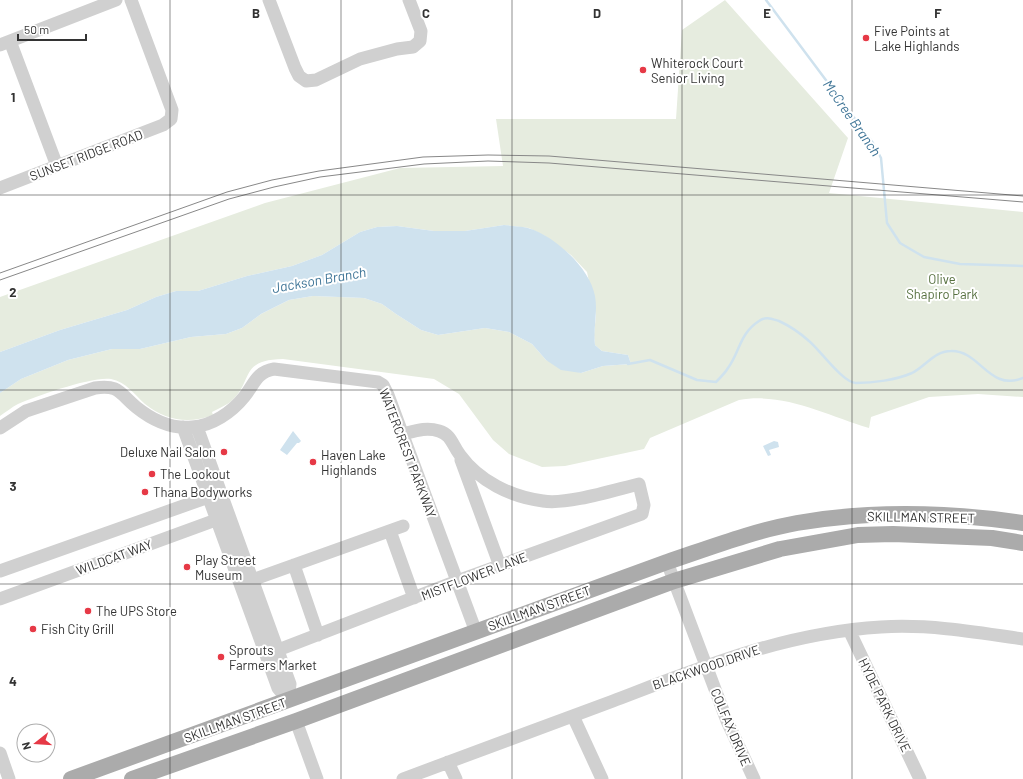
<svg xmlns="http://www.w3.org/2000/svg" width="1023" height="779" font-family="Barlow,sans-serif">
	<rect width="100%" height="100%" fill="#fff"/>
	<!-- green -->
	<path fill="#e6ecdf" d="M725 0 848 138 829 193 1023 212V397L978 394 929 397 871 417 869 428C826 415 784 392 739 400L650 438 644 449 565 466 542 467 509 454 493 440 459 394 434 379 283 359C237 360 255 382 229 403 224 406 218 409 212 412L213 415C189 424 166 421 145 404 134 394 126 382 111 379 93 376 36 396 18 404 12 407 6 412 0 416V393L21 379 68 360 112 349H140L191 337 226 334 242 328 261 314 289 300 313 296 364 298 382 304 396 314 421 330 438 335 485 328 509 332 532 344 546 360 581 373 603 366 631 364 628 355 602 351 595 345 594 335 596 315 587 272 571 255 545 236 529 228 504 225 465 231H434L397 226 377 227 360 232 322 255 292 266 247 276 198 291H176L156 297 127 310 60 330 0 352V297L265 203 400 168 503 166 496 119H676L682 30Z"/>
	<!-- water -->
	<path fill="#cfe2ee" d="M504 225C512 226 520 226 528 228 555 236 590 268 595 296 598 312 593 328 595 345L602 351 628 355 631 364 603 366 581 373 561 370 546 360 532 344 509 332 485 328 438 335 421 330 396 314 382 304 364 298 313 296 289 300 261 314 242 328 226 334 191 337 140 349H112L68 360 21 379 0 393V352L60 330 127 310 156 297 176 291H198L247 276 292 266 322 255 360 232 377 227 397 226 434 231H465Z
		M293 431 301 441 299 443H297L287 455 280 450Z
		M774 441 778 442 779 447 769 450 771 455 768 456 763 446Z"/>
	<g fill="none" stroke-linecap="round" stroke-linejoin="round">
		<!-- stream -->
		<path stroke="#cfe2ee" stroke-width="2.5" d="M766 0 873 143 881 158 887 223 900 243 924 257 960 264 1023 266
			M628 364 650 360 697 380 716 382C720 378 725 373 728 368 740 352 739 334 759 321 766 316 772 319 779 321 790 326 800 333 809 341 820 350 843 383 856 383 873 383 896 380 912 373 926 366 934 351 951 351 980 350 989 392 1023 378"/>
		<!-- minor -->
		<path stroke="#d0d0d0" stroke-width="13" d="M269 0 295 68 299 76 306 81 316 80 360 59 397 49 413 47 420 41 421 31 409 0
			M10 41 57 166
			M0 45 116 0
			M0 188 163 125 171 119 172 110 131 0
			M183 427 278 688 288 700
			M197 427 290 684 288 700
			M0 428 26 411 95 388C119 384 120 394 136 407 152 420 172 429 192 427 212 426 232 412 244 397 254 385 256 372 274 369L378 382 383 385 388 395 476 632
			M461 460 500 566
			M390 531 414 598
			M667 562 727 721 754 779
			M294 565 318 635
			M0 571 217 494
			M244 579 252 580 403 526
			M0 599 224 517
			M849 630 920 779
			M278 650 457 581 642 514 644 505 639 484C614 490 567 505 543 501 511 497 479 481 460 455 452 445 452 435 439 431 426 427 415 431 403 434
			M573 716 602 779
			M296 721 317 779
			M0 753 9 779
			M448 762 456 779
			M403 779C473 753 543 727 613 701 702 667 784 633 881 627 929 624 976 632 1023 639"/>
		<!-- major -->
		<path stroke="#ababab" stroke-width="16" d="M71 779 667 562C709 548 753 531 797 523 871 510 949 512 1023 523
			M132 779 296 721 674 581 780 549 858 535 893 534 992 538 1023 543"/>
		<!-- tram -->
		<path stroke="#888" stroke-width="1" d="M0 273 227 192 272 180 319 171 423 157 488 155 549 156 1023 196
			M0 280 229 199 274 187 320 177 424 164 488 161 549 163 1023 202"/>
	</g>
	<!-- grid -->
	<path fill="none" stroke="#333" stroke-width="1" stroke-opacity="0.55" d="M170 0V779M341 0V779M512 0V779M682 0V779M852 0V779M0 195H1023M0 390H1023M0 584H1023"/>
	<!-- markers -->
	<g fill="#e63946" stroke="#fff" stroke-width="1.5">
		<circle cx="866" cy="38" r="4"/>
		<circle cx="643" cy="70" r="4"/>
		<circle cx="224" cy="452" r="4"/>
		<circle cx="313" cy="462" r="4"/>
		<circle cx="152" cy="474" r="4"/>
		<circle cx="145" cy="492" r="4"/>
		<circle cx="187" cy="567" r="4"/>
		<circle cx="88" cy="611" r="4"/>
		<circle cx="33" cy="629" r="4"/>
		<circle cx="221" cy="657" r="4"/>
	</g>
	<g text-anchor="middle" stroke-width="4" stroke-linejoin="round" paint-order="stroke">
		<!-- poi labels -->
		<g font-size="13" fill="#333" stroke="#fff" text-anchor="start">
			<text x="874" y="36">Five Points at<tspan x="874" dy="15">Lake Highlands</tspan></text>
			<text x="651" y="68">Whiterock Court<tspan x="651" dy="15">Senior Living</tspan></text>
			<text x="216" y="457" text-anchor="end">Deluxe Nail Salon</text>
			<text x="321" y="460">Haven Lake<tspan x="321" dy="15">Highlands</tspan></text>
			<text x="160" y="479">The Lookout</text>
			<text x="153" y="497">Thana Bodyworks</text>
			<text x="195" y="565">Play Street<tspan x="195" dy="15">Museum</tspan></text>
			<text x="96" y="616">The UPS Store</text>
			<text x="41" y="634">Fish City Grill</text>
			<text x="229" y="655">Sprouts<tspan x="229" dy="15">Farmers Market</tspan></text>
		</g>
		<!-- street labels -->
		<g font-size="13" fill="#333" stroke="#fff">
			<text transform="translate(86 155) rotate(-21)" y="5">SUNSET RIDGE ROAD</text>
			<text transform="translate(408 453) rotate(69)" y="5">WATERCREST PARKWAY</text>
			<text transform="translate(921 517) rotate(1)" y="5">SKILLMAN STREET</text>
			<text transform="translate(114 557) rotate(-20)" y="5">WILDCAT WAY</text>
			<text transform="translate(474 576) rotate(-21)" y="5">MISTFLOWER LANE</text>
			<text transform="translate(539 608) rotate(-20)" y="5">SKILLMAN STREET</text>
			<text transform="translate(706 667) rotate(-19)" y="5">BLACKWOOD DRIVE</text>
			<text transform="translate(885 705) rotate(64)" y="5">HYDE PARK DRIVE</text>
			<text transform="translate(235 720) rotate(-20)" y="5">SKILLMAN STREET</text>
			<text transform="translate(731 727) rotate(67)" y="5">COLFAX DRIVE</text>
		</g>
		<!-- park labels -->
		<g font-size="13" fill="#56703f" stroke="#fff">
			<text x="942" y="284">Olive<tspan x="942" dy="15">Shapiro Park</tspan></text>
		</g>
		<!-- water labels -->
		<g font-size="14" font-style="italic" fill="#3f7597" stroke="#fff">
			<text transform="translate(852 118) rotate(55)" y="5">McCree Branch</text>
			<text transform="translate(319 280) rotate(-10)" y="5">Jackson Branch</text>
		</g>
	</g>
	<g font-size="13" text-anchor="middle" font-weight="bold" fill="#333" stroke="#fff" stroke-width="4" stroke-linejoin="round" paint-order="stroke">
		<text x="256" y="18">B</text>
		<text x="426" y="18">C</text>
		<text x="597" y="18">D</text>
		<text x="767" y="18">E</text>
		<text x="938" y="18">F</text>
		<text x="13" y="102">1</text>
		<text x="13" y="297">2</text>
		<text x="13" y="491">3</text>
		<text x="13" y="686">4</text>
	</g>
	<!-- north arrow -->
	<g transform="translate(36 743) rotate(253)"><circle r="19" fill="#ffffff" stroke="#adadad"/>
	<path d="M0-3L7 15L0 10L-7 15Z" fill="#e63946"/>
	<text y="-6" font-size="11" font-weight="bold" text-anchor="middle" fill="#333333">N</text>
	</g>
	<!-- scale -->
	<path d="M18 34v6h68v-6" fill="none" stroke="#333333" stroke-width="2"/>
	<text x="24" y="34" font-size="12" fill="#333333" stroke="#ffffff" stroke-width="3" paint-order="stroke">50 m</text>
</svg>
